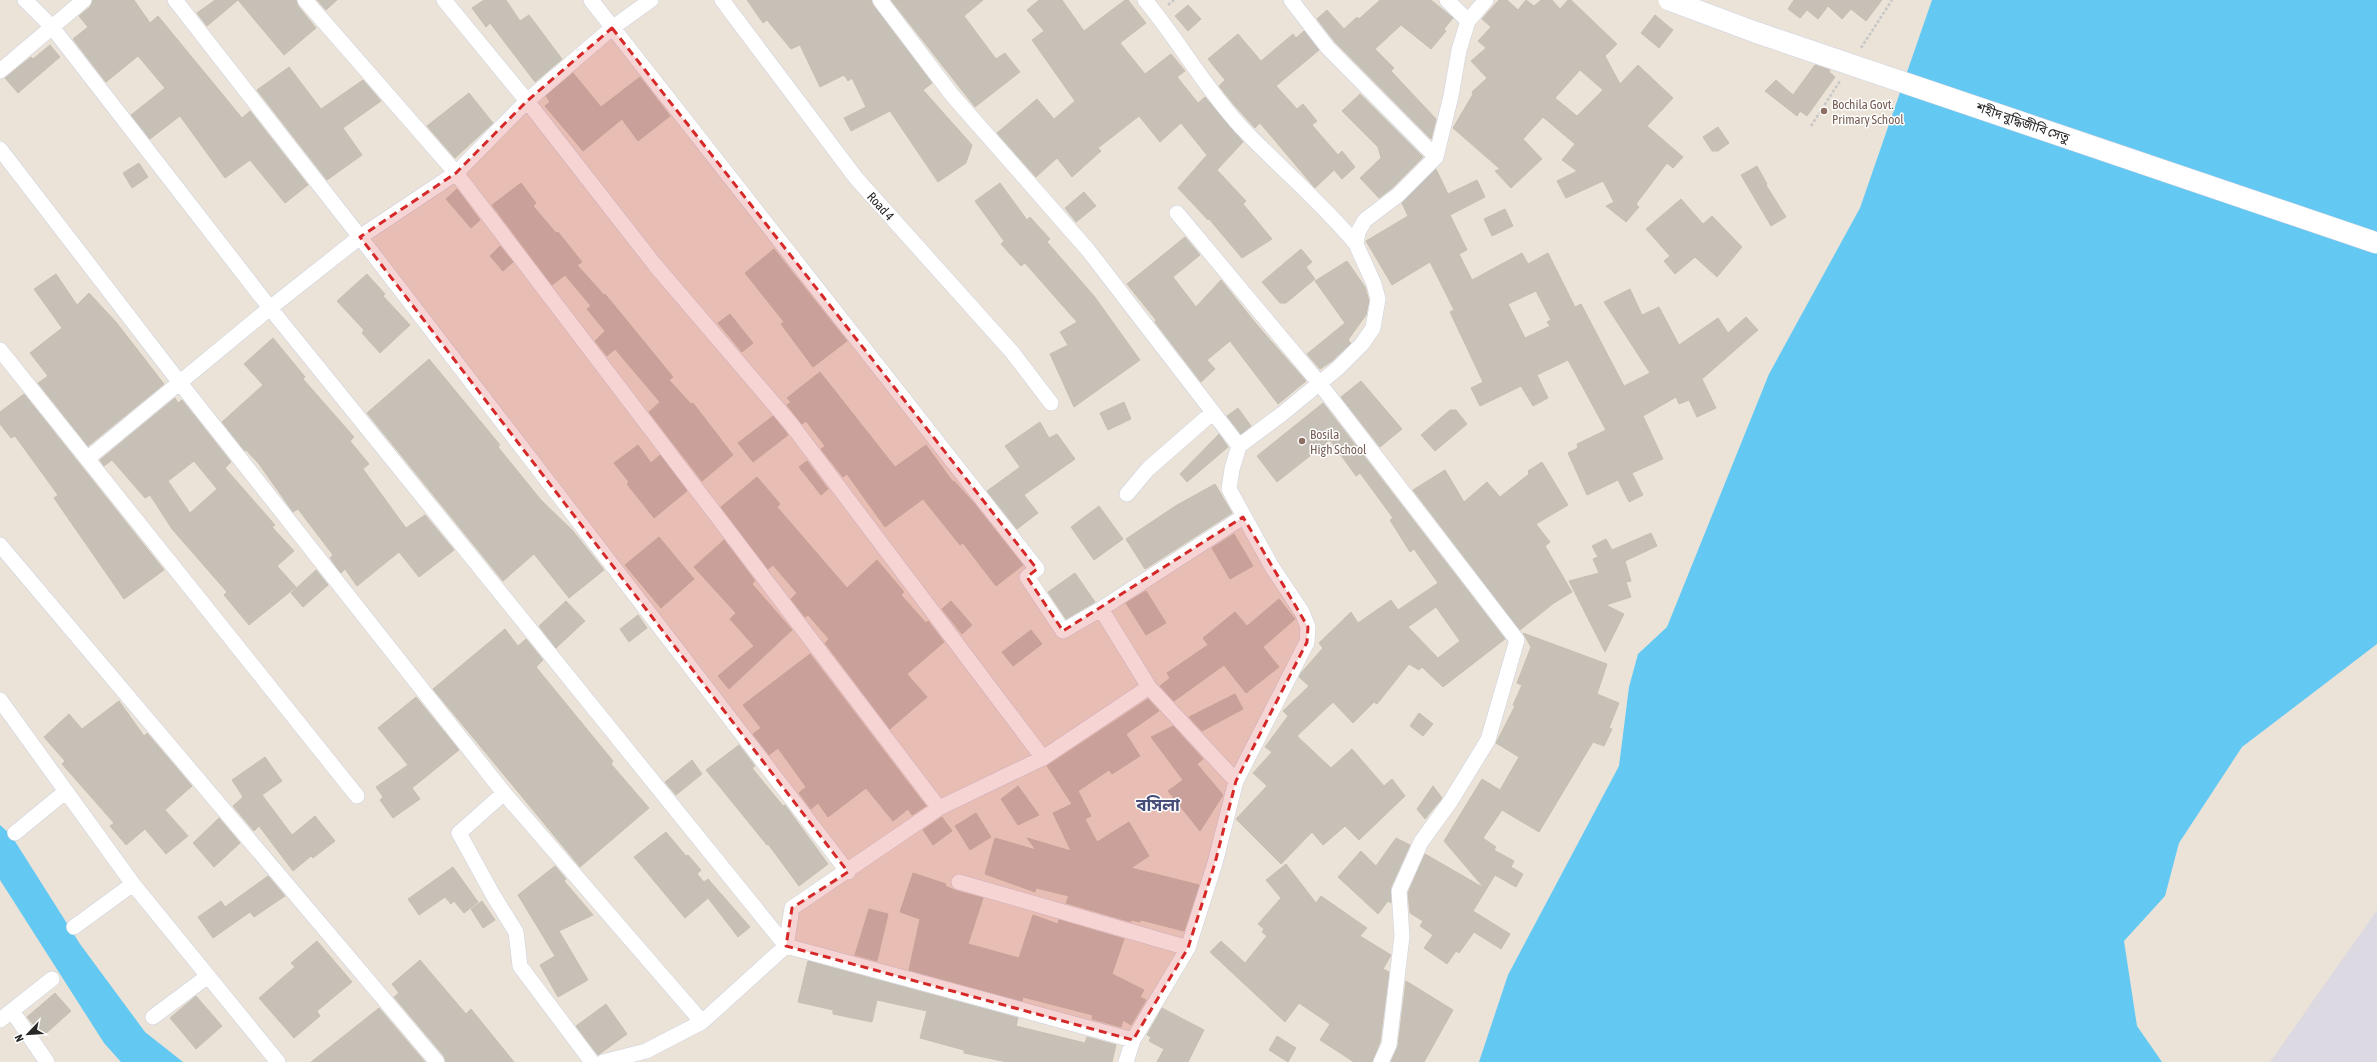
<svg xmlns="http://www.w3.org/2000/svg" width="2377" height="1062" font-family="'Asap Condensed','Noto Sans Bengali',sans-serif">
	<rect width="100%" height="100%" fill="#ebe3d7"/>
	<!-- industrial -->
	<path fill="#dcd9e2" d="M2377 910V1062H2270Z"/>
	<!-- water -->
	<path fill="#63c9f3" d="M1932 0H2377V644L2242 747 2179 843 2165 896 2124 941 2137 1026 2162 1062H1479L1508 975 1619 766 1629 687 1638 654 1667 627 1769 374 1860 208Z
		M0 825 11 835 80 944 145 1032 183 1062H121L104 1043 0 880Z"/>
	<!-- building -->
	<path fill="#c6c0b7" stroke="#c6bfb1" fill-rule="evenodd" d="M93 0H134L150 23 158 16 242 118 250 111 308 185 285 203 250 160 225 178 180 116 150 139 131 115 165 88 138 56 106 82 73 39 88 27 79 16 90 7Z
		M215 0H238L207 26 197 13Z
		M238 0H296L298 6 316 28 284 55Z
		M317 0H337L326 10Z
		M484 0H506L520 21 529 15 562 59 535 82 490 23 486 27 472 8Z
		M747 0H871L873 5 932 83 923 90 972 145 966 163 938 182 890 111 851 131 844 118 866 107 852 78 848 81 844 75 820 87 800 45 791 49 767 20 763 23Z
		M891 0H983L964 16 996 59 1005 53 1020 72 975 107Z
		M1039 0H1062L1084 31 1125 0H1128L1146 23 1120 43 1145 74 1171 54 1185 71 1177 77 1198 103 1205 97 1243 142 1217 170 1246 201 1243 204 1272 239 1242 258 1209 219 1208 220 1178 188 1207 155 1181 123 1160 142 1139 116 1098 148 1101 151 1072 177 1057 158 1036 177 997 133 1037 99 1054 119 1075 101 1032 40 1044 31 1027 10Z
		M1380 0H1431L1453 18 1444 29 1446 31 1431 49 1401 25 1375 49 1394 68 1391 71 1436 119 1431 139 1335 42 1317 19 1327 10 1344 29 1357 17 1359 19Z
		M1499 0H1507L1518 10 1526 0 1534 6 1541 0H1552L1560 9 1568 0H1571L1617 44 1605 56 1620 84 1638 65 1673 98 1647 126 1683 157 1673 168 1667 163 1636 204 1639 207 1626 222 1606 206 1614 202 1603 181 1566 198 1557 181 1577 171 1562 160 1575 144 1543 117 1523 139 1542 159 1511 188 1495 171 1500 169 1453 128 1473 94 1472 92 1487 78 1471 61 1486 48 1478 41 1491 27 1482 19ZM1580 70 1603 90 1577 116 1555 98Z
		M1794 0H1882L1866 21 1851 9 1842 19 1828 6 1818 19 1807 10 1800 18 1788 9Z
		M1188 5 1201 19 1188 31 1175 16Z
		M1655 15 1673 30 1659 48 1641 33Z
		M1304 31 1319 50 1276 86 1297 109 1303 104 1317 121 1312 125 1338 155 1342 151 1355 167 1342 179 1334 170 1315 188 1260 123 1255 128 1235 106 1219 86 1225 80 1208 59 1238 34 1261 61 1293 34 1296 38Z
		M50 45 60 57 18 93 5 78 31 57 33 59Z
		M1815 65 1830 70 1829 72 1835 77 1807 116 1800 111 1797 116 1765 91 1776 80 1793 95Z
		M289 67 321 109 363 80 381 101 343 128 362 155 327 180 257 90Z
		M573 73 601 107 640 77 670 116 638 141 622 119 583 151 545 106 550 102 546 96Z
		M469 93 493 123 455 158 427 126Z
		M1360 94 1423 157 1392 188 1379 198 1360 178 1381 158 1378 147 1342 111Z
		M1718 127 1729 143 1718 151H1712L1703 137Z
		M139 163 148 177 132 188 123 173Z
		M1757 166 1767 184 1766 185 1786 217 1771 226 1741 175Z
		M1436 169 1448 194 1477 180 1485 197 1450 215 1467 250 1459 254 1472 280 1522 253 1528 264 1548 253 1575 307 1581 304 1624 386 1650 373 1604 302 1630 289 1642 315 1659 307 1679 345 1718 318 1728 333 1746 317 1758 330 1702 379 1716 408 1697 417 1689 400 1679 404 1676 397 1643 416 1663 459 1632 473 1643 495 1629 502 1618 480 1587 495 1568 453 1578 448 1577 444 1606 430 1568 360 1537 375 1548 398 1533 406 1521 386 1480 406 1471 388 1483 382 1450 312 1454 310 1430 262 1392 285 1366 241 1408 216 1402 203ZM1536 291 1551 320 1547 322 1550 326 1525 338 1508 304Z
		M521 183 536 203 533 206 556 233 558 232 582 262 577 265 604 295 605 294 673 377 669 380 691 404 693 403 733 455 702 481 649 412 660 402 615 349 607 356 595 341 605 331 587 309 591 306 565 275 552 285 492 205Z
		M1000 183 1027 220 1030 217 1050 239 1047 242 1094 296 1140 360 1074 407 1050 354 1068 345 1060 332 1077 322 1025 263 1021 266 1001 244 1004 241 975 201Z
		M457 189 480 220 471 228 446 199Z
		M1084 192 1096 206 1076 222 1065 208Z
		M1681 199 1703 224 1712 216 1742 247 1717 277 1695 257 1675 274 1664 261 1670 256 1646 229Z
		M1505 209 1513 226 1492 236 1484 219Z
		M1185 237 1200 255 1173 277 1196 307 1221 280 1257 325 1306 381 1278 404 1230 341 1207 360 1215 369 1201 382 1155 322 1156 320 1127 284Z
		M500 246 513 262 503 271 490 256Z
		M774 249 847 341 813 367 781 324 784 322 745 273Z
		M1301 249 1312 262 1306 267 1315 279 1286 303H1280L1262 282Z
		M1347 261 1365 287 1369 301 1366 315 1348 340 1351 343 1332 361 1320 369 1307 354 1345 323 1315 281Z
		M56 274 77 305 89 293 116 322 164 384 88 446 38 383 48 376 30 353 62 328 34 289Z
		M367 274 385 294 383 296 410 325 380 353 362 333 364 330 337 301Z
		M730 314 753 343 742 352 718 323Z
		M273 338 305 377 303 379 354 437 350 441 369 464 363 469 406 528 425 515 454 550 419 577 399 552 357 586 345 569 341 573 330 558 333 555 298 509 293 512 259 464 246 450 245 451 222 422 263 385 244 364Z
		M429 359 500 445 498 447 541 500 573 531 604 570 569 598 534 554 503 581 367 413Z
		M820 372 895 467 926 445 953 482 954 481 973 502 1023 565 996 586 963 543 960 545 923 499 885 527 847 474 843 477 821 449 825 446 806 421 802 424 787 405 791 402 787 398Z
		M1361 381 1402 429 1380 447 1341 397Z
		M24 394 164 570 124 599 54 498 58 495 15 436 11 438 0 424V412Z
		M175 398 178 403 182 400 231 462 225 468 275 525 272 527 294 551 277 566 296 587 249 625 224 595 227 592 172 529 150 495 145 498 112 460 104 466 100 460ZM194 461 217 489 190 513 168 481Z
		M1124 402 1131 419 1108 430 1100 413Z
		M1323 403 1505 639 1443 687 1422 667 1419 670 1409 664 1377 704 1374 702 1353 723 1333 702 1297 736 1331 768 1352 749 1384 786 1392 779 1405 796 1359 840 1345 826 1323 845 1312 832 1281 864 1236 819 1267 786 1253 773 1272 752 1265 747 1288 716 1283 711 1309 686 1299 677 1301 673 1323 648 1319 643 1351 612 1358 623 1391 600 1398 610 1438 583 1414 549 1410 552 1390 520 1393 518 1360 473 1356 476 1330 440 1277 482 1257 456ZM1436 607 1460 641 1438 658 1408 627Z
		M1238 408 1251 426 1241 434 1227 416Z
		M1450 410H1456L1467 424 1435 451 1421 435Z
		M773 416 788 435 753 462 738 443Z
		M1040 422 1049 438 1057 434 1075 459 1024 495 1038 513 1017 529 987 491 1020 467 1005 446Z
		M1219 434 1228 447 1187 482 1180 474Z
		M638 445 651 463 660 455 687 491 654 518 627 484 629 482 614 463Z
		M807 461 828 489 821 495 799 467Z
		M1542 462 1568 505 1536 524 1550 542 1545 546 1572 592 1554 603 1520 630 1413 490 1445 470 1464 502 1487 482 1500 497 1529 474 1528 471Z
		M757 477 780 504 777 507 847 588 877 560 904 592 901 595 926 623 928 621 944 642 907 674 927 697 890 729 825 643 829 639 808 615 805 617 791 599 797 593 773 565 768 569 721 507Z
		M1215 484 1232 513 1145 569 1126 539 1177 505Z
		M1099 506 1123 539 1094 560 1071 527Z
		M1651 533 1657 546 1625 561 1631 581 1626 582 1631 597 1606 605 1624 614 1605 652 1569 581 1599 573 1593 559 1598 557 1592 546 1606 539 1612 550Z
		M1234 534 1253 566 1230 579 1212 548Z
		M659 537 694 579 661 608 625 565Z
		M724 540 755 581 752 584 792 630 729 689 718 676 754 646 730 619 736 613 694 567Z
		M316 570 328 585 303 607 291 593Z
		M1075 573 1095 602 1066 619 1048 592Z
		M1146 591 1166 623 1146 635 1126 603Z
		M1279 599 1295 619 1263 647 1279 667 1246 693 1224 665 1174 701 1160 686 1170 678 1167 673 1208 645 1203 638 1235 612 1247 626Z
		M566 601 585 621 556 648 539 626Z
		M951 601 972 625 962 634 942 609Z
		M638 615 647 628 629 642 620 629Z
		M505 629 518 646 526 639 543 660 536 667 613 761 611 764 649 808 580 867 433 689Z
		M1031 630 1042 644 1013 666 1002 652Z
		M1523 633 1607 664 1597 694 1619 703 1609 728 1612 729 1604 746 1593 742 1539 832 1502 810 1483 838 1496 847 1494 850 1514 861 1511 867 1523 874 1516 887 1495 875 1473 911 1510 934 1501 949 1474 932 1459 953 1456 951 1447 964 1424 948 1433 935 1420 926 1423 921 1410 913 1408 893 1425 854 1484 888 1444 841 1482 779 1500 790 1519 757 1496 743 1515 706 1513 705 1522 685 1517 683 1531 647Z
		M810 654 926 806 912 815 908 809 893 821 866 788 828 817 818 803 811 809 799 793 806 787 778 748 769 755 753 734 761 728 743 705Z
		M1235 694 1243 709 1202 731 1189 717Z
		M416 697 459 750 412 788 420 799 393 818 380 800 383 797 376 787 408 765 378 728Z
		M1148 699 1159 711 1126 734 1140 756 1112 774 1109 770 1078 791 1091 816 1085 819 1097 842 1129 822 1149 856 1131 868 1199 885 1184 931 1141 920 1140 922 1131 920V922L1066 903 1069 896 1036 888 1035 892 985 874 995 838 1036 850 1027 838 1071 851 1053 813 1072 804 1047 766Z
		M119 701 144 736 147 733 192 786 165 810 188 836 166 854 145 829 126 845 110 826 114 823 62 764 65 761 44 737 69 714 82 729Z
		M1419 713 1433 724 1423 736 1410 726Z
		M1173 726 1203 759 1197 764 1223 795 1200 831 1168 791 1183 780 1151 737Z
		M739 745 755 766 752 768 783 806 785 805 828 864 799 886 768 844 767 845 706 770Z
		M265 757 282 781 262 795 292 835 315 816 335 841 313 858 311 856 293 871 259 826 254 831 233 806 243 797 232 780Z
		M692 760 702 774 676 795 665 782Z
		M1018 786 1039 815 1018 825 1001 799Z
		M1433 786 1442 798 1425 819 1417 809Z
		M976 813 991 837 970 850 955 826Z
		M942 817 952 831 933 845 923 830Z
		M219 818 240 843 214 867 193 843Z
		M666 832 686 856 688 855 701 870 697 874 704 882 708 879 750 927 738 937 708 898 685 918 634 857Z
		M1396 838 1410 845 1391 887V903L1388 901 1378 914 1338 877 1361 851 1376 866Z
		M1286 864 1316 903 1321 896 1367 928 1360 936 1391 955 1383 969 1389 972 1380 1042 1372 1062H1354L1320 1040 1330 1024 1299 1003 1285 1022 1210 952 1221 941 1245 963 1267 936 1262 932 1264 929 1258 924 1281 898 1266 880Z
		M555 866 566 879 564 881 593 915 559 931 588 980 558 997 540 965 555 956 518 895Z
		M453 867 478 902 464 913 454 901 451 904 445 897 419 915 408 899Z
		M913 873 946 884 945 886 957 891 983 898 968 944 1019 958 1033 915 1058 924 1059 920 1124 939 1112 974 1144 990 1140 997 1146 1000 1131 1025 1123 1020 1121 1027 1092 1019 1093 1015 1023 997 1022 1001 909 970 920 919 900 912Z
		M268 876 285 896 254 917 250 912 213 938 198 917 221 901 225 907Z
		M482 901 495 920 483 928 471 909Z
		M869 909 888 914 877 961 855 955Z
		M317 941 352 982 317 1011 320 1016 294 1038 259 998 295 967 291 963Z
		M420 960 466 1014 471 1009 514 1062H446L444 1056 394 997 399 993 392 984Z
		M808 961 1018 1018 1016 1026 1085 1043 1087 1037 1116 1045 1112 1062H1007L964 1053V1050L920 1038 927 1011 877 1000 872 1022 833 1014V1010L798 1002Z
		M1406 981 1453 1010 1424 1062H1391L1398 1046Z
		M55 993 71 1011 43 1036 27 1017Z
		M196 996 222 1026 196 1049 170 1018Z
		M606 1004 627 1034 598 1055 576 1026Z
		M379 1008 425 1062H311Z
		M1162 1008 1204 1030 1188 1062H1157L1164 1049 1149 1041 1151 1037 1147 1035Z
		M1277 1036 1296 1048 1288 1062 1269 1050Z"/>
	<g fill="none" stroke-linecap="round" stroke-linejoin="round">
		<defs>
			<path id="street" d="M25 0 52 27 270 308 786 946 1133 1040
				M175 0 360 237 848 872
				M305 0 456 173 939 808
				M444 0 527 101 655 265 791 424 1043 758
				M591 0 1037 569 1027 577 1063 631 1101 609
				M722 0 856 178 1012 352 1051 403
				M880 0 952 95 1088 250 1239 446
				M1145 0C1179 41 1205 88 1241 127 1279 167 1321 202 1356 244
				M1291 0 1328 48 1436 157
				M1447 0 1468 21
				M0 71 84 0
				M0 149 180 383 504 793 702 1022
				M1177 213 1320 384 1517 640 1488 740 1450 802 1421 842 1399 891 1402 936 1389 1045 1381 1062
				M0 350 357 796
				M87 459 270 308 360 237 456 173 527 101 612 28 651 0
				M1127 494 1148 469 1212 413
				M0 545 437 1062
				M0 700 133 884 278 1062
				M1236 781 1149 687 1101 609 1243 517
				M504 793 459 833 493 895 516 932 520 966 592 1062
				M15 833 65 792
				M959 882 1188 948
				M74 927 133 884
				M12 1011 47 1062
				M153 1017 208 976
				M0 1020 52 979
				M603 1062 646 1051 702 1022 786 946 792 908 939 808 1043 758 1149 687
				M1126 1062 1133 1040 1188 948 1215 863 1236 781 1307 642 1308 627 1302 612 1272 567 1229 489 1232 469 1239 446 1282 414 1338 368 1362 344 1373 328 1378 299 1374 284 1356 244 1358 232 1365 220 1398 195 1436 157 1451 96 1459 50 1468 21 1486 0"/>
		</defs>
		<!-- street casing -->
		<use href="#street" stroke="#ccd0e1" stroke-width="16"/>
		<!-- path -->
		<path stroke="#c7c7c7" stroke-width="2.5" stroke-dasharray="3 2" stroke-linecap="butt" d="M1168 5 1174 0
			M1861 48 1892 0
			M1811 126 1840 81"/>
		<!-- street -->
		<use href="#street" stroke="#fff" stroke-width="15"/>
		<defs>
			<path id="secondary-bridge" d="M1669 0 1755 32 2377 243"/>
		</defs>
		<!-- secondary-bridge casing -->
		<use href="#secondary-bridge" stroke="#ccd0e1" stroke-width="22" stroke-linecap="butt"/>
		<!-- secondary-bridge -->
		<use href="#secondary-bridge" stroke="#fff" stroke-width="21"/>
	</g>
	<!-- marked area -->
	<path fill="#d62828" fill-opacity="0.2" stroke="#d62828" stroke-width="3" stroke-dasharray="8 5" stroke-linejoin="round" d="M612 28 1037 569 1027 577 1063 631 1243 517 1308 627 1307 642 1236 781 1215 863 1188 948 1133 1040 786 946 792 908 848 872 360 237 456 173 527 101Z"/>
	<!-- markers -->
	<g fill="#8d6e63" stroke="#fff" stroke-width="1.5">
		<circle cx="1824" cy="111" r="4"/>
		<circle cx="1302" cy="441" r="4"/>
	</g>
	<g text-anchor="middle" stroke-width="3" stroke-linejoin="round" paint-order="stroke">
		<!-- education labels -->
		<g font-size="13" fill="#785e54" stroke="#fff" text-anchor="start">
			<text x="1832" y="109">Bochila Govt.<tspan x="1832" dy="15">Primary School</tspan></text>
			<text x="1310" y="439">Bosila<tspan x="1310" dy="15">High School</tspan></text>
		</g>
		<!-- street labels -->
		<g font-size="13" fill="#272727" stroke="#fff">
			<text transform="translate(2023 122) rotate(19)" y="5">শহীদ বুদ্ধিজীবি সেতু</text>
			<text transform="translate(881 206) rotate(48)" y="5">Road 4</text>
		</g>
		<!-- district labels -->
		<g font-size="17" font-weight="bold" fill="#464d79" stroke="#fff">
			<text x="1158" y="811">বসিলা</text>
		</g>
	</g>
	<!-- north arrow -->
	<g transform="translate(28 1034) rotate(245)" stroke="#ffffff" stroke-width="3" paint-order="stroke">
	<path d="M0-3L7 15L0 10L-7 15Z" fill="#272727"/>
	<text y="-6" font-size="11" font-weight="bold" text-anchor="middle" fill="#272727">N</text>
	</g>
</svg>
